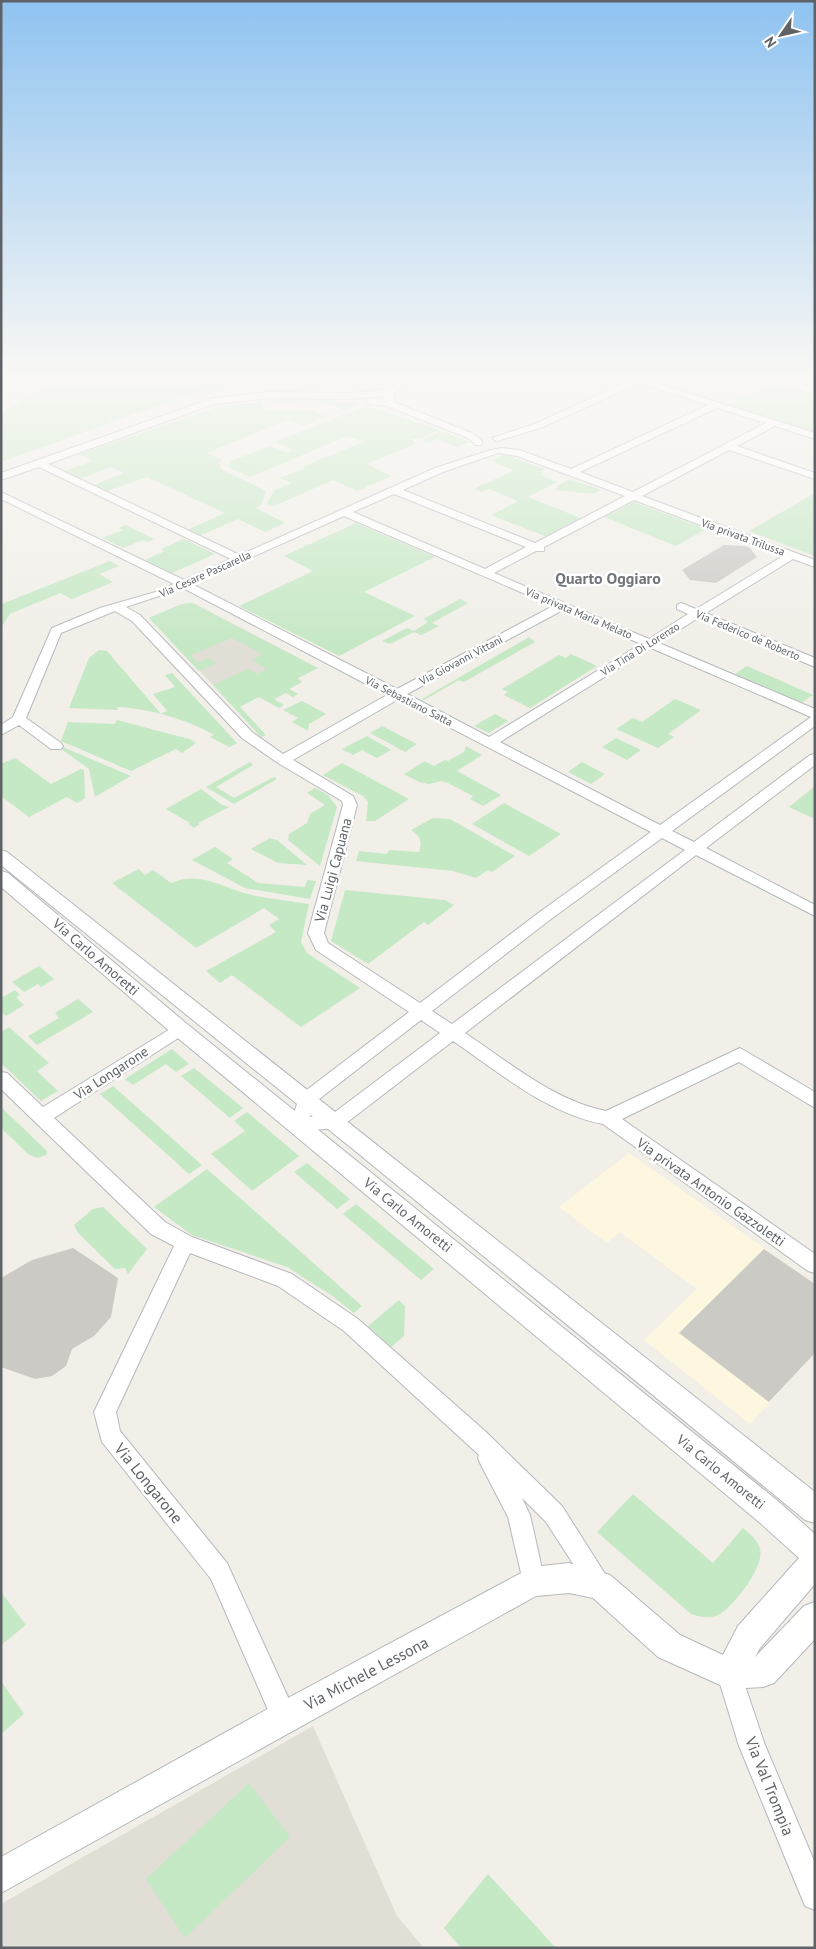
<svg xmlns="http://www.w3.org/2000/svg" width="816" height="1949" font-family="'PT Sans',sans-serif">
	<rect width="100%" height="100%" fill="#f1efe8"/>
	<!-- commercial -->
	<path fill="#fef7e0" d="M629 1153 815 1284V1353L750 1424 644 1340 697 1289 620 1232 607 1243 559 1207Z"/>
	<!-- education -->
	<path fill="#e1ded6" d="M192 603 195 604 308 663 230 703 149 618 182 604Z
		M313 1726 397 1916 424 1948H1V1904Z"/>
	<!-- green -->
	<path fill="#c5e8c5" d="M64 376H259L214 390 185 396 1 462V413Z
		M772 383 815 396V433L728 405Z
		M303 397 359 404 344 410 321 401 262 402V410H311L326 416 304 426 287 420 207 453 222 460 219 462 221 469 266 491 261 505 256 508 285 523 265 532 238 519 199 536 187 530 225 513 147 477 105 492 94 485 124 473 111 467 80 479 64 471 93 461 80 454 220 406Z
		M367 406 440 430 419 439H411L415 444 367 464 391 476 357 491 333 480 274 506H268L267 502 275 490 291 483 280 478 306 468 302 467 363 442 348 436 250 477 232 469 229 466 231 461 270 446 288 453 293 450 275 442Z
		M442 431 470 442 457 447 437 439 429 443 421 440Z
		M505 454 545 469 540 472 543 473 540 475 557 482 528 497 583 519 547 537 491 515 518 501 489 489 482 492 474 489 514 470 491 461Z
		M570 479 601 490 593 494 556 490 558 485Z
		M815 493V556L749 531Z
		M634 502 706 529 676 546 604 517Z
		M356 523 435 557 364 592 415 616 339 656 239 606 313 571 284 556Z
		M126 525 154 539 147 542 143 540 123 548 102 538 123 530 119 528Z
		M184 539 215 554 172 573 145 560 165 551 161 549Z
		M110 561 119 566 99 574 113 582 72 599 60 593 10 614 1 628V605L4 603Z
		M460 599 468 603 432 623 439 626 421 635 414 632 390 644 382 641 407 628 414 631 428 622 423 619Z
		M192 603 318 668 298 678 302 682 289 689 298 694 293 697 286 693 274 699 284 705 279 708 259 697 240 707 266 735 261 737 213 685 248 669 257 674 267 669 252 660 263 654 232 638 191 655 197 663 207 658 216 663 199 671 149 618 182 604Z
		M529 637 535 642 464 682 459 680 424 700 422 699Z
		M99 650 107 651 161 714 167 711 153 694 175 687 165 675 172 673 237 743 229 747 210 737 214 735C190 720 146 708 118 707L117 710 69 708 89 658Z
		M571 654 597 666 530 708 504 695 508 692 502 689 559 655 566 658Z
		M747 666 813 695 801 703 735 674Z
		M675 699 701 710 668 734 674 737 658 748 616 729 633 718 642 722Z
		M302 701 326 714 309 724 308 731 292 722 298 718 283 710Z
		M495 714 508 721 489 733 474 726Z
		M117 720 189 739 196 743 182 753 176 749 131 771 61 741 68 722 115 724Z
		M382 726 417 744 405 752 370 733Z
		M367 736 391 750 377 758 362 750 353 755 342 749Z
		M616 738 641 750 627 760 602 747Z
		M58 745 131 776 95 797 89 769 57 746Z
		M466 746 482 755 457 771 501 795 483 806 470 799 473 796 448 783 441 781 429 784 419 782 404 774 425 761 434 766 445 760 448 761 464 752Z
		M15 758 51 784 81 769 84 770 85 798 77 803 67 797 29 817 1 796V764Z
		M250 762 253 765 216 787 234 798 274 777 277 779 234 804 206 787Z
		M582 762 605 774 591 784 568 772Z
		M342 763 409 799 375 821H366L368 802 363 796 323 775Z
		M815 786V819L789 807Z
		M315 788 328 795 337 807 320 866 288 840 289 834 307 823 310 814 325 805 307 793Z
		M201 789 222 805 229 807 198 823 200 824 194 828 188 824 190 823 166 809Z
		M504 803 561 834 529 856 472 824Z
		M433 818 450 819 515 856 492 872 488 870 476 878 453 871 356 861 359 851 387 854 389 850 419 852C422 841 421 837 411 830Z
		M270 838 277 840 307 865 278 863 251 849Z
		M215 847 233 859 227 863 258 883 305 887 307 880 316 881 310 899 245 888 192 860Z
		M139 869 145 875 153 870 171 883C202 870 223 889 252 895 271 899 290 901 309 904L301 942 307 953 360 988 301 1027 232 975 220 983 206 971 276 932 269 925 279 919 264 908 196 948 112 883Z
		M345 890 445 900 454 905 428 925 424 922 368 964 331 941Z
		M39 966 54 979 41 987 38 984 24 992 12 982Z
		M15 990 20 995 16 997 24 1005 6 1016 1 1012V998Z
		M78 999 93 1012 37 1045 28 1036 59 1018 55 1013Z
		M9 1027 49 1063 37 1071 58 1091 41 1101 1 1063V1032Z
		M172 1049 189 1064 176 1072 166 1064 133 1085 125 1079Z
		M194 1068 243 1108 230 1118 181 1076Z
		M113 1086 202 1165 189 1174 100 1094Z
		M1 1107 47 1151 46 1155 38 1158 29 1155 1 1128Z
		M247 1112 299 1156 252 1191 211 1154 245 1131 234 1121Z
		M307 1163 350 1199 337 1209 294 1172Z
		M207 1169 362 1306 354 1313 331 1295 287 1267 192 1235 154 1207Z
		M356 1204 434 1269 421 1280 343 1214Z
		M103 1207 147 1249 128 1274 125 1268 115 1269 78 1233 74 1225 93 1209Z
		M399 1300 405 1306 404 1336 391 1347 368 1326Z
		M633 1494 713 1563 743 1528C749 1533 758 1540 760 1549 765 1566 733 1608 718 1615 709 1619 700 1617 691 1614L597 1532Z
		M1 1592 26 1625 1 1645Z
		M1 1681 24 1714 1 1734Z
		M249 1783 290 1837 185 1938 146 1879Z
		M488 1874 556 1948H461L444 1928Z"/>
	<!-- building -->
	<path fill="#cccac5" d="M724 545 745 546 750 548 757 557 716 583 690 580 682 570Z
		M73 1248 118 1278 111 1317 94 1336 72 1349 66 1366 52 1376 35 1379 1 1367V1278L32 1260Z
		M764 1249 815 1284V1353L769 1402 679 1333Z"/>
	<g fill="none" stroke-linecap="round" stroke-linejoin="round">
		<defs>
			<path id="minor" d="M403 376H413L394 394V402L474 434 482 441V445H476L468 438 387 406 370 404 365 401 370 398 384 400V396L350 399 269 398 214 404 48 464 240 555 435 468 491 450 502 448 519 450 571 469 708 405 639 383 543 427 497 441 492 438 537 423 639 376H651L647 380 815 433V439L775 426 737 446 815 473V479L729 450 642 496 815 560V567L793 559 706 613 815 658V667L698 618 659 643 815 709V726L672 831 694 842 810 755 815 754V765L706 848 815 905V916L696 855 465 1033C509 1062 554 1101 606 1111L740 1048 815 1092V1108L739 1062 622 1119 815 1254V1273L808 1271 603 1124C546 1113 500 1073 453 1041L341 1127 299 1132 293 1130 290 1125 300 1095 409 1012 316 950 308 933 343 805 342 801 278 763 242 738 132 621 115 611 61 633 26 718 61 743 63 746 61 749H51L19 725 1 735V725L13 717 52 628 100 608 159 591 174 584 1 499V492L184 580 231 559 39 467 1 480V473L213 398 269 392 350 393 387 390ZM717 408 766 423 633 492 580 472ZM498 453 517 456 625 496 535 543 403 490 443 472ZM394 494 526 547 485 569 353 512ZM634 500 783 556 696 609 681 603 677 605V609L688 614 649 639 494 573 536 551H544V547ZM344 516 553 606 397 689 192 584ZM183 588 387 695 283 754 252 732 140 615 126 607ZM563 610 641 644 489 737 407 694ZM651 648 811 717 660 825 500 742ZM397 700 651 832 541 911 420 1003 328 943 324 933 357 805 353 796 293 760ZM662 838 685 850 452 1024 432 1011 551 919ZM421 1020 440 1033 331 1115 310 1117 314 1103Z
				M760 376H774L815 389V395Z
				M180 1023 186 1025 188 1029 186 1033 54 1118 165 1222 192 1237 292 1274 358 1319 485 1431 562 1506 612 1585 608 1593 600 1597 592 1593 546 1522 522 1498 530 1515 545 1582 541 1590 533 1594 525 1590 508 1517 481 1465 478 1458 479 1455 344 1331 278 1286 190 1253 116 1412 120 1431 227 1563 297 1717 293 1726 284 1730 275 1726 211 1579 102 1442 94 1412 174 1246 151 1234 1 1089V1072L7 1073 43 1107Z
				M729 1662 738 1665 765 1745 815 1863V1910L805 1906 739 1746 717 1674 720 1665Z"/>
			<path id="tertiary" d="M1 850 7 852 815 1492V1523L805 1520 354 1150 1 865Z
				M1 871 8 873 187 1024 779 1502 815 1534V1584L760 1648 755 1657 804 1606 815 1602V1639L774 1683 763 1687 729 1689 658 1657 593 1598 569 1593 536 1596 1 1893V1857L273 1706 523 1572 533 1567 569 1563 610 1575 680 1635 723 1655 738 1626 799 1558 759 1522 173 1034 1 887Z"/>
		</defs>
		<!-- minor casing -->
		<use href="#minor" stroke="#b5b8bc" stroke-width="2"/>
		<!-- tertiary casing -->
		<use href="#tertiary" stroke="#b5b8bc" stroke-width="2"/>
		<!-- minor -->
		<use href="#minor" fill="#fff" fill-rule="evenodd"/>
		<!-- tertiary -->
		<use href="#tertiary" fill="#fff" fill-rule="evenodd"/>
		<!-- rail -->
		<path stroke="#b6b7b8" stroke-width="2.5" stroke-dasharray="0.5 4" stroke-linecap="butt" d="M1 395 35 376
			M1 407 54 376"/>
	</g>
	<!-- sky -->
	<linearGradient id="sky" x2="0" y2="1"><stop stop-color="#8fc3f1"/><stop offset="0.58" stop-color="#f9f8f5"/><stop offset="1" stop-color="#f9f8f5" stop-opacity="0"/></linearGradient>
	<rect width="816" height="649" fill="url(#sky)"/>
	<g text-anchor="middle" stroke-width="5" stroke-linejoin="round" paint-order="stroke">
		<!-- far-street labels -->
		<g font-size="11" fill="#5f6368" stroke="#fff">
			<text transform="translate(743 537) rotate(20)" y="4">Via privata Trilussa</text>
			<text transform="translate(205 574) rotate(-24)" y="4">Via Cesare Pascarella</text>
			<text transform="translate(579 613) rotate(23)" y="4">Via privata Maria Melato</text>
			<text transform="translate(748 635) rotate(23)" y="4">Via Federico de Roberto</text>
			<text transform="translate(640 649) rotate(-32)" y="4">Via Tina Di Lorenzo</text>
			<text transform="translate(461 660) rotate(-28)" y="4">Via Giovanni Vittani</text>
			<text transform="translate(409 701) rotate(27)" y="4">Via Sebastiano Satta</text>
		</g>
		<!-- street labels -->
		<g font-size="14" fill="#5f6368" stroke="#fff">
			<text transform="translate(333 870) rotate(-75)" y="5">Via Luigi Capuana</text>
			<text transform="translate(96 957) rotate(41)" y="5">Via Carlo Amoretti</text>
			<text transform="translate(111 1073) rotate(-33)" y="5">Via Longarone</text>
			<text transform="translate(711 1192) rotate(35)" y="5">Via privata Antonio Gazzoletti</text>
			<text transform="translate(408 1215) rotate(39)" y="5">Via Carlo Amoretti</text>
			<text transform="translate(721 1472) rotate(39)" y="5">Via Carlo Amoretti</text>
		</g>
		<!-- far-district labels -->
		<g font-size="16" font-weight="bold" fill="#70757a" stroke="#fff">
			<text x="608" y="584">Quarto Oggiaro</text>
		</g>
		<!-- near-street labels -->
		<g font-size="16" fill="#5f6368" stroke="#fff">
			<text transform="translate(149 1483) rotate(51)" y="6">Via Longarone</text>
			<text transform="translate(366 1673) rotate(-28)" y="6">Via Michele Lessona</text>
			<text transform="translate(770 1786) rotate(68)" y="6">Via Val Trompia</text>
		</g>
	</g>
	<!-- border -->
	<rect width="816" height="1949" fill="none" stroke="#5f6368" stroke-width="5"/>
	<!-- north arrow -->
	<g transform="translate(781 35) rotate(236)" stroke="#ffffff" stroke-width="4" paint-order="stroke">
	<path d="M0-4L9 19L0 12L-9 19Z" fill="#5f6368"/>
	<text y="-8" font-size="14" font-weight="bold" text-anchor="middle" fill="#5f6368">N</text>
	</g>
</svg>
